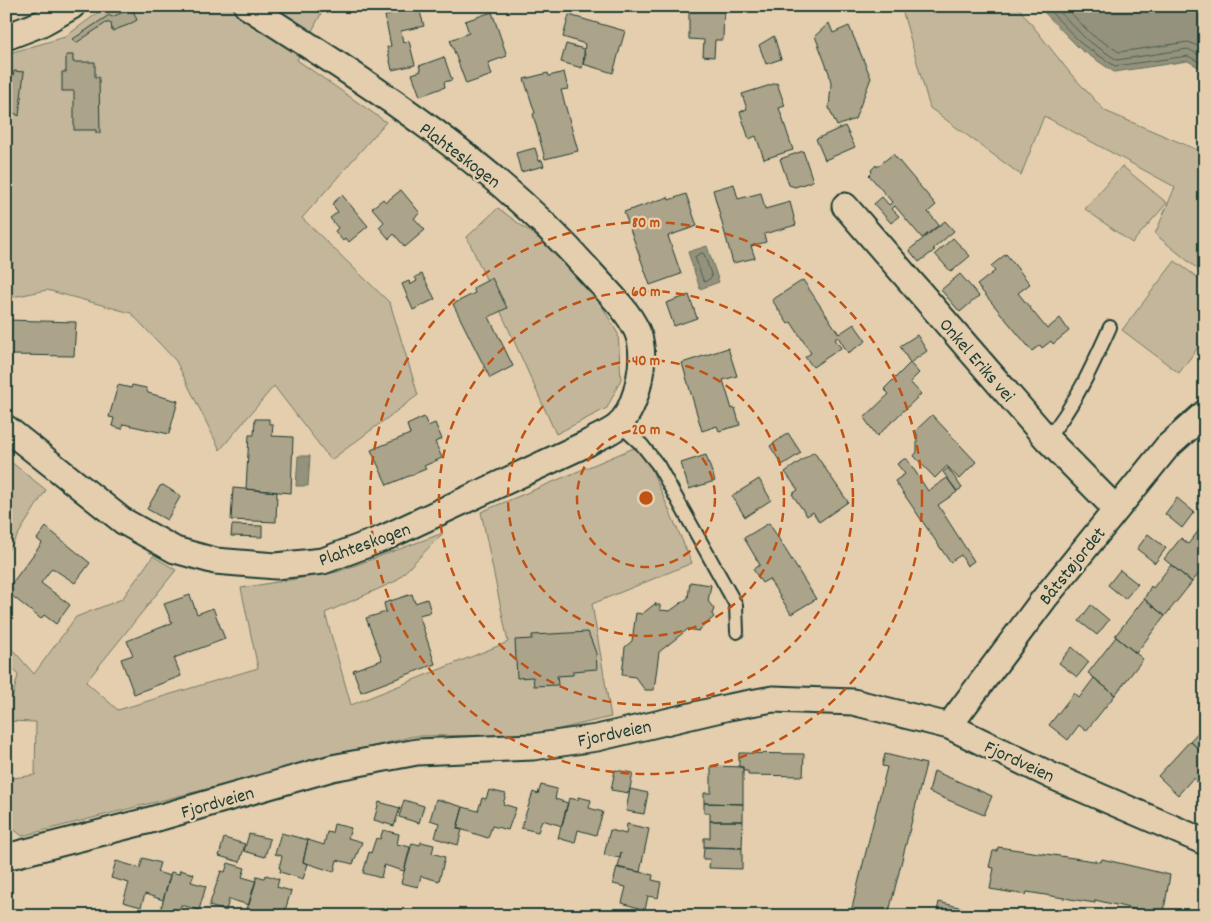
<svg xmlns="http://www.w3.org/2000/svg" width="1211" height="922" font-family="Dekko,sans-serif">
	<rect width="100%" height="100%" fill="#e4cead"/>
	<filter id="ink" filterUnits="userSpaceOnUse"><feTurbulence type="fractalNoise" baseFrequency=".02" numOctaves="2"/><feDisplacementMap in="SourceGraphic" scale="10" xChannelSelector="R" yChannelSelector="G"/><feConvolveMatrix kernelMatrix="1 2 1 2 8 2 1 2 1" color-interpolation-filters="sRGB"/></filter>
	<g filter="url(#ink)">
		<!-- green -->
		<path fill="#c4b69a" stroke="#727a67" d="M107 6H325L297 60 386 122 302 218 390 303 418 395 331 460 274 386 220 450 176 361 131 313 47 290 8 298 13 262 6 258V54L65 37Z
			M901 6H1017L1070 73 1105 111 1205 153V275L1155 234 1175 187 1044 116 1021 175 930 108Z
			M1122 166 1167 203 1132 243 1085 209Z
			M498 208 553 249 597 297 618 334 621 379 607 408 556 434 467 237Z
			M1175 261 1205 283V338L1179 373 1122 330Z
			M641 445 692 563 592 604 611 717 534 735 414 736 22 836 6 823V779L35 775 36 722 6 721V697L13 696 18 675 6 658V642L34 674 76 617 122 599 153 556 176 570 86 682 118 710 258 668 241 588 337 572 443 533 396 581 325 613 351 705 508 642 481 512Z
			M6 458 46 490 6 554Z"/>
		<!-- water -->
		<path fill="#94927c" stroke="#65705f" d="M1038 6H1205V71L1188 61 1114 72 1080 49Z
			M707 246 719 282 700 289 688 252Z
			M298 456H310L308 486H296Z"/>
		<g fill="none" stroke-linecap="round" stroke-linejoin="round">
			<!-- shore -->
			<path stroke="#4e5f51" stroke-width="1" d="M1045 6 1083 45 1115 66 1188 56 1205 65
				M1054 6 1087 40 1117 60 1188 49 1205 58
				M1064 6 1092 35 1119 52 1188 42 1205 49
				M702 253 704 254 712 277 705 282 703 280 695 257Z"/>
		</g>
		<!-- building -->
		<path fill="#aba38a" stroke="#1f3d34" d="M388 6H410L411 10 419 8 424 26 401 31 403 43 409 41 415 65 392 70 387 47 391 46 385 16 390 15Z
			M689 6H724L723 40H715L714 57 703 56 704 40 689 39Z
			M132 8 137 20 128 25 112 31 111 23H106L76 43 73 39 109 15 112 17Z
			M492 12 507 56 488 63 492 75 466 84 450 40 469 33 465 21Z
			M569 15 625 31 613 73 583 64 585 44 563 37Z
			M829 23 833 33 849 26 871 78 855 119 837 126 829 108 831 84 829 73 815 36Z
			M774 36 781 59 766 64 759 45Z
			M566 44 584 49 585 57 582 68 561 62Z
			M66 55H73V62H95V77H99L100 133H96V130H74V91H62V72H66Z
			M444 57 452 80 444 82 445 87 420 96 412 74 421 71 419 66Z
			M14 71 24 72 19 116 6 108V76L13 77Z
			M564 72 568 89 561 90 578 151 545 159 533 114 535 113 524 79 548 73 549 76Z
			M777 83 785 106 779 108 793 150 764 159 756 136 749 139 740 112 747 109 742 94Z
			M845 126 855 147 825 160 816 139Z
			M535 148 539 161 542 160 544 166 521 172 516 153Z
			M803 151 813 181 795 187 789 185 780 159Z
			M893 154 936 205 928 212 939 225 922 238 895 206 892 209 899 216 891 223 874 204 882 197 889 205 892 202 869 175 872 172 871 170 876 165 877 167Z
			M734 184 738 199 761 193 765 209 790 202 796 225 764 234 766 242 751 246 755 258 733 263 713 190Z
			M401 190 420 213 414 218 425 230 405 247 394 234 389 239 379 227 384 222 372 208 383 199 386 202Z
			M686 194 697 226 668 236 681 274 650 285 624 212 668 197 669 200Z
			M342 195 368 226 349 242 346 238 343 241 335 231 338 228 330 218 338 212 332 204Z
			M945 221 954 231 933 249 935 250 919 262 909 250Z
			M953 238 970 256 951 272 935 254Z
			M1006 254 1030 284 1018 293 1047 329 1060 318 1069 331 1053 344 1051 341 1042 348 1040 345 1032 351 977 285 995 271 991 266Z
			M422 274 435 299 413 310 402 284 409 281 410 285 417 281 415 277Z
			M960 274 979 296 960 312 941 290Z
			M492 278 507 308 489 317 513 366 490 378 453 304 475 293 473 288Z
			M803 280 839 334 854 324 866 341 848 353 838 337 835 339 841 348 813 367 805 357 811 353 791 322 788 324 772 300Z
			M689 295 697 318 674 326 666 303Z
			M6 320 76 322 74 356 11 355V365H6Z
			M917 335 927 351 910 363 900 346Z
			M728 348 737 376 723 380 732 409 735 408 740 425 719 431 717 426 702 431 682 363Z
			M910 363 919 373 910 382 921 394 877 436 864 418 889 394 884 389Z
			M118 385 131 388 132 385 146 388 148 393 178 401 169 434 123 424 122 429 112 426 114 418 109 417Z
			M932 415 976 462 959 479 947 466 935 478 914 456 917 452V434L915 431Z
			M424 417 428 426 435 423 442 439 435 442 442 458 424 466 426 469 387 485 371 450 410 434 407 425Z
			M255 419H269V424H273L272 436 293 437 291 493 246 489 249 435H254Z
			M788 433 801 453 782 465 770 446Z
			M814 452 848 502 819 522 813 512 807 516 792 494 798 490 785 472Z
			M706 455 715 481 689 489 681 463Z
			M904 459H907L928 491 947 478 957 492 938 505 974 561 967 566 961 555 950 562 895 481 905 474 897 464Z
			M948 468 962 488 957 491 943 472Z
			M759 479 771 500 745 517 732 496Z
			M163 485 179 495 180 497 167 520 147 509 160 486Z
			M233 488 277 492 276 522 231 520Z
			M1177 498 1194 512 1182 528 1165 514Z
			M769 523 816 599 791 614 769 579 762 583 753 569 760 565 744 538Z
			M232 525 262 526V537L231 536Z
			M46 527 90 563 75 583 52 568 41 583 70 605 56 624 44 615 41 619 6 591 42 543 37 539Z
			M1200 529 1205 533V566L1192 582 1164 559 1181 538 1188 544Z
			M1148 534 1166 548 1155 563 1137 549Z
			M1171 565 1192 582 1165 616 1144 599 1151 586 1153 588Z
			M1120 570 1138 584 1125 599 1108 585Z
			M690 582 711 585 708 601 714 609 712 614 714 617 698 631 688 629 659 652 654 690H645L635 677 622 675 625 647 632 641 636 613 642 614 656 603 655 605H660V610L670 611 688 598Z
			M412 594 415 603 427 599 431 612 419 615 435 664 361 692 353 670 382 660 366 618 386 612 384 603Z
			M190 595 197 614 213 608 225 639 174 658 181 676 134 694 121 659 133 655 127 641 172 623 164 604Z
			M1144 599 1165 616 1136 653 1115 636Z
			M1091 605 1109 620 1097 635 1079 621Z
			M588 632 596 653 597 669 573 671V675L557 676 558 685 534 686 533 677 517 678 515 640 532 639V635Z
			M1116 637 1143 659 1115 695 1088 673Z
			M1072 647 1089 662 1077 677 1059 663Z
			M1094 678 1115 695 1086 731 1079 725 1068 740 1049 725 1074 693 1079 698Z
			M1205 725V755L1190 741Z
			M1190 741 1205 755V777L1199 784 1193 778 1178 795 1158 776Z
			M739 753 804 754 803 776 748 775V771H743V767H739Z
			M885 754 926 764 888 916H850L887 767 882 766Z
			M711 766 743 767V804L704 803V793H711Z
			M615 770 633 773 629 793 611 790Z
			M934 771 992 796 984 815 929 792Z
			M541 785 557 789 555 799 568 803 562 826 542 820 538 832 521 828 533 792 538 794Z
			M630 789 648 793 644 814 626 811Z
			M489 790 506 794 503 804 516 808 508 830 492 826 488 838 457 828 463 807 478 811 482 798 486 799Z
			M578 797 591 800 589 808 603 812 596 835 578 830 575 843 558 838 569 798 578 800Z
			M436 799 463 807 457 829 462 830 458 845 435 838 439 823 430 820Z
			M404 800 424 806 419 823 399 817Z
			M379 802 400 808 394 826 374 820Z
			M704 803 743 804V821H710V813H704Z
			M710 821H743L742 848 704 847V838H710Z
			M334 824 351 828 348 838 362 842 353 864 337 860 334 872 303 862 308 840 324 845 327 832 332 833Z
			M627 824 649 829 640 872 618 868 621 852 620 858 604 855 610 830 626 834Z
			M383 830 399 834 397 844 410 847 404 871 384 865 381 878 363 873 369 852 371 853 376 838 380 839Z
			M281 833 308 840 303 862 308 864 303 879 280 872 281 869 279 868 282 856 275 854Z
			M249 834 270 839 265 857 244 851Z
			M224 838 245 844 240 862 219 856Z
			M421 842 434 845 432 853 445 857 439 881 421 876 418 887 401 883 412 843 420 845Z
			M704 847 742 848V869L709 868 710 859H703Z
			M998 847 1101 862 1102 859 1170 875 1163 916 1095 900V903L1027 892 1026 895 990 889 994 868 989 867 993 851H997Z
			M143 858 160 863 157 872 170 876 163 900 145 894 141 907 123 902 129 883 111 878 116 861 140 868Z
			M228 863 245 868 242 877 256 881 249 905 229 899 226 911 209 906 221 871 225 872Z
			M617 867 653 875 652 880 661 882 658 898 648 896 645 910 622 903 626 887 613 884Z
			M180 870 194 874 191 882 206 886 199 910 181 905 177 916 160 912 171 872 179 874Z
			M266 875 279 879 277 887 291 891 284 914 266 909 264 916H245L257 876 264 878Z
			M939 902 986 914V916H936Z"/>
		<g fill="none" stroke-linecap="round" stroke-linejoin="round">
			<defs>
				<path id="lane" d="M620 425 642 445 658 465 736 605 737 632
					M1047 439C1075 405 1092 367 1110 327"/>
				<path id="street" d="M6 37 40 24 72 6
					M845 206 1047 439 1116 509
					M6 428 123 521 175 550 215 561 276 566 323 561 384 538 588 443C597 437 613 432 620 424 638 403 648 356 637 331 627 309 606 290 590 272 494 162 369 84 247 6
					M949 726 1044 599 1167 447 1205 413
					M6 857 147 821 332 768 417 752 533 747 597 738 729 707 773 699 853 702 949 726 1052 776 1205 842"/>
			</defs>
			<!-- lane casing -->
			<use href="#lane" stroke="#1f3d34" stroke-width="16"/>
			<!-- street casing -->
			<use href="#street" stroke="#1f3d34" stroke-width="29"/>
			<!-- lane -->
			<use href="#lane" stroke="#e4cead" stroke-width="12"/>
			<!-- street -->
			<use href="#street" stroke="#e4cead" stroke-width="25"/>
		</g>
	</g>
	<!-- distance rings -->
	<g fill="none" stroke="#c05314" stroke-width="2.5" stroke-dasharray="9 6">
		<circle cx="646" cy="498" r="69"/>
		<circle cx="646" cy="498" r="138"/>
		<circle cx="646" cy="498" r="207"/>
		<circle cx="646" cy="498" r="276"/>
	</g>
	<g text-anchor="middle" stroke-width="4.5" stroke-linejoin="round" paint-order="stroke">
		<!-- street labels -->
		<g font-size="19" fill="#1f3d34" stroke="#e4cead">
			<text transform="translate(461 154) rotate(37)" y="7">Plahteskogen</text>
			<text transform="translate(978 359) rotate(49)" y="7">Onkel Eriks vei</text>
			<text transform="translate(364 543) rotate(-20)" y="7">Plahteskogen</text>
			<text transform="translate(1071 565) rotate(-51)" y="7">Båtstøjordet</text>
			<text transform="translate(614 732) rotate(-12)" y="7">Fjordveien</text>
			<text transform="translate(1020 760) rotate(25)" y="7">Fjordveien</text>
			<text transform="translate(217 801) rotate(-16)" y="7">Fjordveien</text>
		</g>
	</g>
	<circle cx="646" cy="498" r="8" fill="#c05314" stroke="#e4cead" stroke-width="2.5"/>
	<g font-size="15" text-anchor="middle" font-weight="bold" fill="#c05314" stroke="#e4cead" stroke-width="4.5" stroke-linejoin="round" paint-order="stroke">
		<text x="646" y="227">80 m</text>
		<text x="646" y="296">60 m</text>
		<text x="646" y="365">40 m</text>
		<text x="646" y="434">20 m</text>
	</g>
	<!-- margin -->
	<rect width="1211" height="922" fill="none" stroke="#e4cead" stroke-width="25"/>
	<rect x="12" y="12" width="1186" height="897" fill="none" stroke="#1f3d34" stroke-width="2" filter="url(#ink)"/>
</svg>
